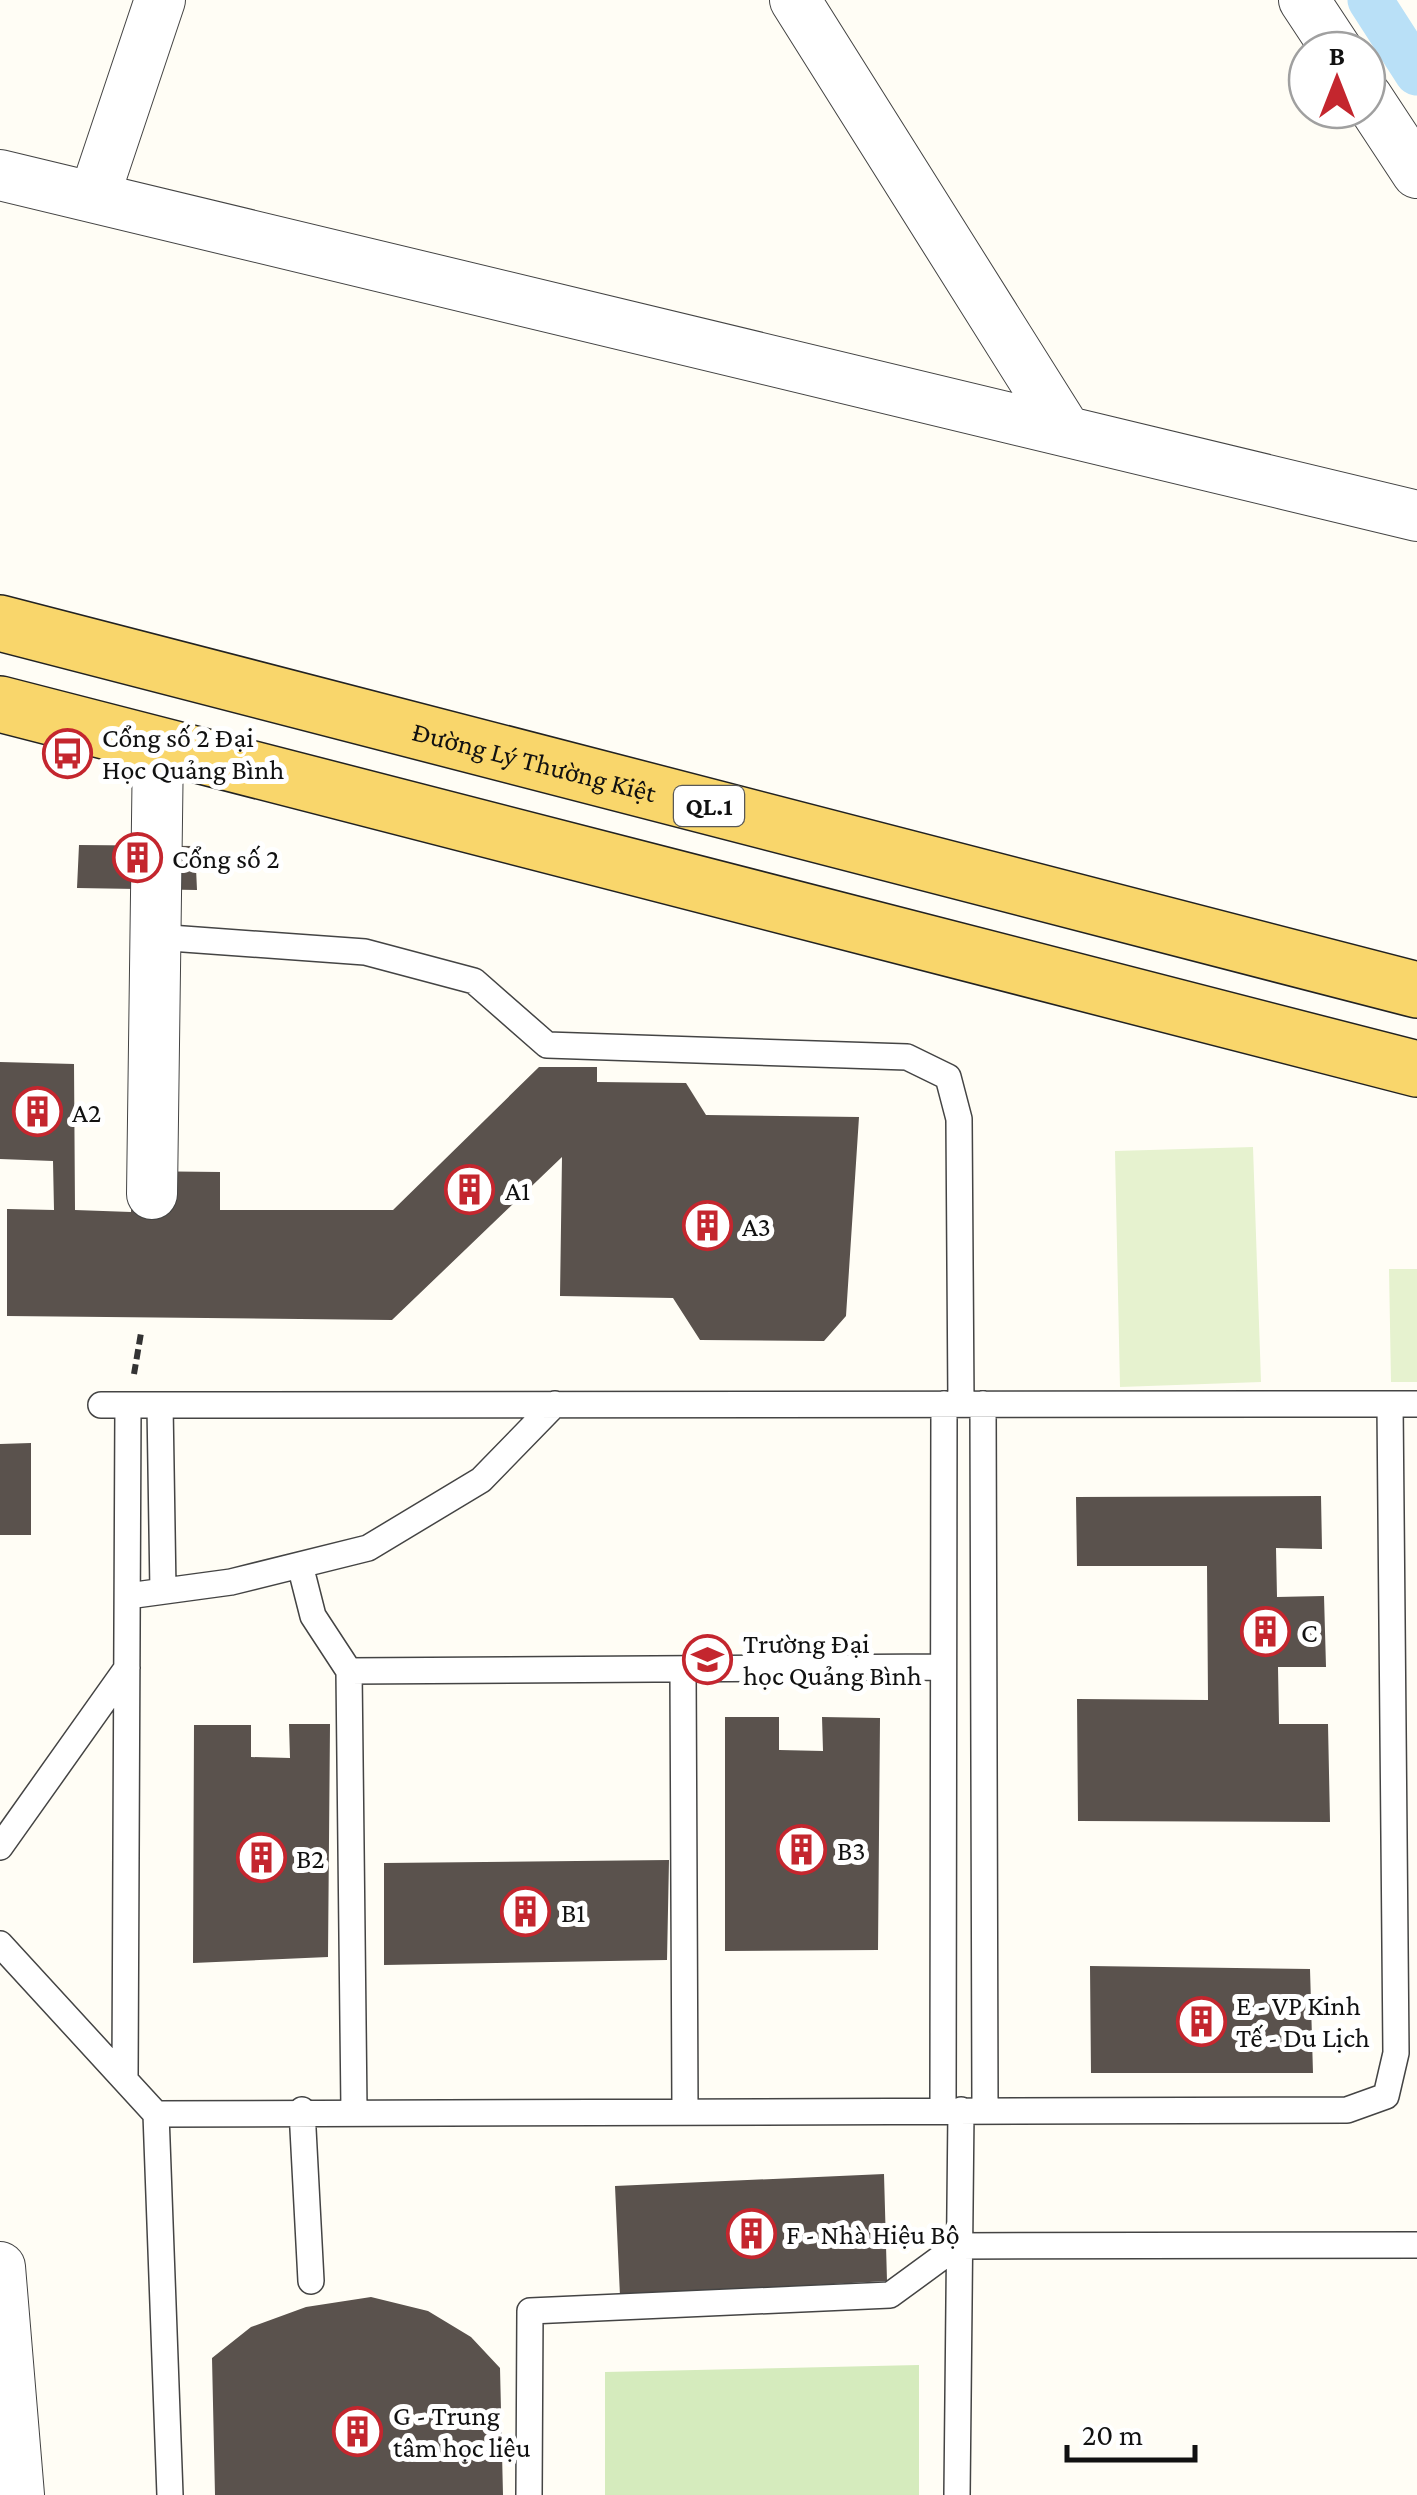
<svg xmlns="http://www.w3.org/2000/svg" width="1417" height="2495" font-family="'Crimson Pro',serif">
	<rect width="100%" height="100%" fill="#fffdf5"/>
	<!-- green -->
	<path fill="#d5ebbd" d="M919 2365V2495H605V2372Z"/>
	<!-- pitch -->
	<path fill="#e6f2cf" d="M1253 1147 1261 1382 1120 1387 1115 1151Z
		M1389 1269H1417V1382H1391Z"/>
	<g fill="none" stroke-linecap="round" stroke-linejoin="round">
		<!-- canal -->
		<path stroke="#b9e0f7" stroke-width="45" d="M1370 0 1417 73"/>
	</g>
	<!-- building -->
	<path fill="#5a524d" d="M79 845 195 846 197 890 77 888Z
		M0 1062 74 1064 75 1210 131 1212 132 1171 220 1172V1210H393L539 1067H597V1082L686 1083 706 1115 859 1117 846 1316 824 1341 700 1340 673 1298 560 1296 562 1157 392 1320 7 1316V1209L54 1210 53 1161 0 1159Z
		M31 1443V1535H0V1444Z
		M1321 1496 1322 1549 1276 1548 1277 1597 1324 1596 1326 1667H1278L1279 1724H1328L1330 1822 1078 1821 1077 1699 1208 1700 1207 1566H1077L1076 1497Z
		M725 1717H779V1750L823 1751 822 1717 880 1718 878 1950 725 1951Z
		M289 1724H330L328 1957 193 1963 194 1725H251V1757L290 1758Z
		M669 1860 667 1960 384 1965V1863Z
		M1090 1966 1310 1969 1313 2073H1091Z
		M884 2174 887 2281 620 2296 615 2186Z
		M371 2297 428 2311 471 2337 500 2368 503 2495H215L212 2358 251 2327 306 2307Z"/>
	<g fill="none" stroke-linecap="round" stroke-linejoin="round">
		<defs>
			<path id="service" d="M156 937 365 952 474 981 547 1045 907 1057 948 1077 959 1119 961 1404
				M983 1404 985 2110
				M101 1405 1417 1404
				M160 1405 163 1591
				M300 1565 313 1616 349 1671 354 2110
				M128 1596 231 1582 368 1548 481 1480 555 1404
				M683 1669 685 2110
				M349 1671 942 1667
				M0 1847 127 1668
				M0 1944 156 2114 170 2495
				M125 2078 128 1405
				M302 2110 311 2281
				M943 2110 944 1404
				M156 2114 1347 2110 1386 2096 1396 2053 1390 1404
				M529 2495 530 2311 890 2295 957 2246 1417 2245
				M957 2495 961 2110"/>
			<path id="minor" d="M795 0 1066 431
				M1304 0 1337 50
				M1367 97 1417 173
				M0 175 1417 516
				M94 197 160 0
				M152 1194 158 745
				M0 2267 19 2495"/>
			<g id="primary">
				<path id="s1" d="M0 623 1417 990"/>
				<path d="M0 704 1417 1069"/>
			</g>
		</defs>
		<!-- service casing -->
		<use href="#service" stroke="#444" stroke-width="28"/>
		<!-- minor casing -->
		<use href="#minor" stroke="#444" stroke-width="52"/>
		<!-- primary casing -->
		<use href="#primary" stroke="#222" stroke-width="58"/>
		<!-- path -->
		<path stroke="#333" stroke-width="6" stroke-dasharray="10 5" stroke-linecap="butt" d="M134 1374 141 1333"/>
		<!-- service -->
		<use href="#service" stroke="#fff" stroke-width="25"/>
		<!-- minor -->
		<use href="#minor" stroke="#fff" stroke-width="50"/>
		<!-- primary -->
		<use href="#primary" stroke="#f9d66b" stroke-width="55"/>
	</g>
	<!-- icons -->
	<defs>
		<symbol id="bus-ring" viewBox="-11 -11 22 22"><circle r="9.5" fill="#fff" stroke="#c4262e" stroke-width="1.5"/><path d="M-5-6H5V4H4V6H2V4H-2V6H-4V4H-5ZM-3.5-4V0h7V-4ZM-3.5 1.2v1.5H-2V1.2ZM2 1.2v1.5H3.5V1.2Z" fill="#c4262e"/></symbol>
		<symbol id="building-ring" viewBox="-11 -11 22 22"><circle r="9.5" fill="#fff" stroke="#c4262e" stroke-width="1.5"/><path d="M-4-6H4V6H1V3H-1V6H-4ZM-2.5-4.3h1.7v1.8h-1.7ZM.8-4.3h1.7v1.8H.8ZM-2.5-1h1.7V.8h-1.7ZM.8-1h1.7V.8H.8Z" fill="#c4262e"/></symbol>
		<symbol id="university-ring" viewBox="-11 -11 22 22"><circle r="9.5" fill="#fff" stroke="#c4262e" stroke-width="1.5"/><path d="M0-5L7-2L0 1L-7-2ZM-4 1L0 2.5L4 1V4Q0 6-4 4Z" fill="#c4262e"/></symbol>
	</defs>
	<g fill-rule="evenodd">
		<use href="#bus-ring" x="40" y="726" width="55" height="55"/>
		<use href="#building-ring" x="110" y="830" width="55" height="55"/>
		<use href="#building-ring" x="10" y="1084" width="55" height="55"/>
		<use href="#building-ring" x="442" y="1162" width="55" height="55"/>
		<use href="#building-ring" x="680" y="1198" width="55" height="55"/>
		<use href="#building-ring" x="1238" y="1604" width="55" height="55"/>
		<use href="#university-ring" x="680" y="1632" width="55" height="55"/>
		<use href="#building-ring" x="774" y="1822" width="55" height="55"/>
		<use href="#building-ring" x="234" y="1830" width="55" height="55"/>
		<use href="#building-ring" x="498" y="1884" width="55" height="55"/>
		<use href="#building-ring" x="1174" y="1994" width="55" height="55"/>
		<use href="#building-ring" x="724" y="2206" width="55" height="55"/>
		<use href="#building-ring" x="330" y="2404" width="55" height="55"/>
	</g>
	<g text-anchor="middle" stroke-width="10" stroke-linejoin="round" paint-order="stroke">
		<!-- shield labels -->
		<rect fill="#fff" stroke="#585858" stroke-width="2.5" x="674" y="786" width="70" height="40" rx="8"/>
		<g font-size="25" font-weight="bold" fill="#111">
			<text x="709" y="815">QL.1</text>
		</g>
		<!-- poi labels -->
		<g font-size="28" fill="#111" stroke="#fff" text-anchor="start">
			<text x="102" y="747">Cổng số 2 Đại<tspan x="102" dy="32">Học Quảng Bình</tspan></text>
			<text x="172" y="868">Cổng số 2</text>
			<text x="72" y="1122">A2</text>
			<text x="505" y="1200">A1</text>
			<text x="742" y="1236">A3</text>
			<text x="1301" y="1642">C</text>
			<text x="743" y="1653">Trường Đại<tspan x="743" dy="32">học Quảng Bình</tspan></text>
			<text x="837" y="1860">B3</text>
			<text x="296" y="1868">B2</text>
			<text x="561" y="1922">B1</text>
			<text x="1236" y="2015">E - VP Kinh<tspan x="1236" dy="32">Tế - Du Lịch</tspan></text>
			<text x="786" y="2244">F - Nhà Hiệu Bộ</text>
			<text x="393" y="2425">G - Trung<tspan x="393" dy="32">tâm học liệu</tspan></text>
		</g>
		<!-- street labels -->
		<g font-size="28" fill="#111" stroke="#fff">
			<text dy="10" stroke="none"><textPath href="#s1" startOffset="552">Đường Lý Thường Kiệt</textPath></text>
		</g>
	</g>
	<!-- north arrow -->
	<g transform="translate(1337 80)"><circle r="48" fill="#ffffff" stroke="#a0a0a0" stroke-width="2.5"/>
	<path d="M0-8L18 38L0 25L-18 38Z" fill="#c4262e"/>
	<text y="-15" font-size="28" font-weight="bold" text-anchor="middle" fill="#111111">B</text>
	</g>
	<!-- scale -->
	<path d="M1067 2445v15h128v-15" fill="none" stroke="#111111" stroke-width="5"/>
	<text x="1082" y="2445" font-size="30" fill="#111111" stroke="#ffffff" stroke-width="8" paint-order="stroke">20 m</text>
</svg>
